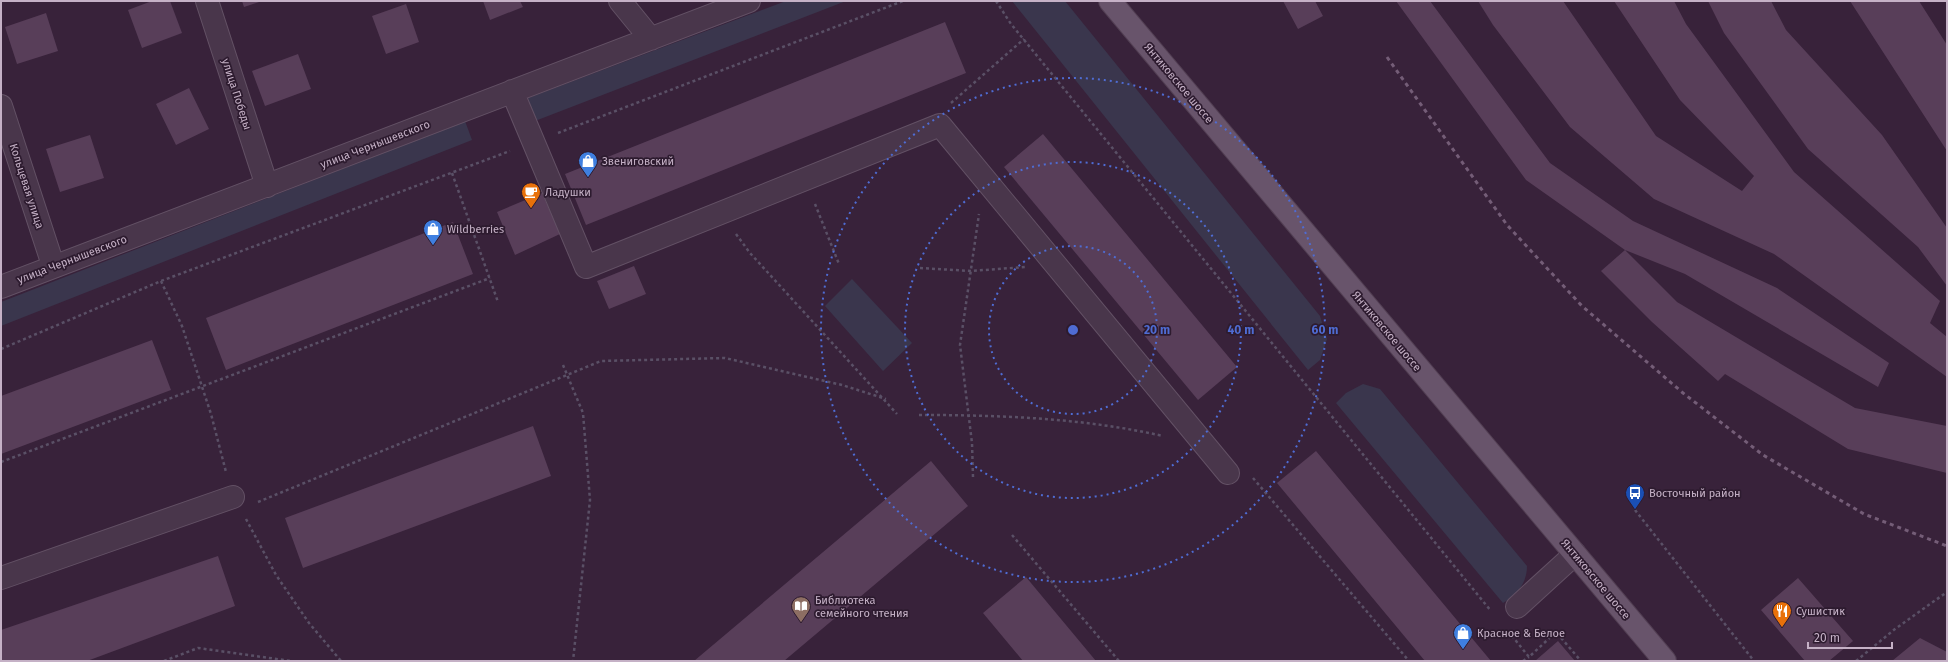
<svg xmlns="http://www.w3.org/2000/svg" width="1948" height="662" font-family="'Fira Sans',sans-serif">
	<rect width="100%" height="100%" fill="#38223a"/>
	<!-- green -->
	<path fill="#3a364d" d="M786 1H846L535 121 528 98Z
		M1012 1H1065L1320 316 1327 339 1320 360 1308 370Z
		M465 121 472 140 1 326V302Z
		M852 279 912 343 883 371 825 306Z
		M1363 384 1380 389 1527 566C1527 583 1517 595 1503 603L1336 403 1346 393Z"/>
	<!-- building -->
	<path fill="#583e59" d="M152 1H170L182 33 142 48 128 10Z
		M242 1H262L244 7Z
		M483 1H520L523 7 490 20Z
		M1283 1H1315L1323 16 1298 29Z
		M1396 1H1430L1550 163 1633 221 1777 288 1889 363 1878 387 1685 274 1625 250 1677 302 1855 408 1947 426V473L1848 449 1725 374 1718 381 1652 322 1601 271 1625 250 1526 180Z
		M1478 1H1563L1656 136 1742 191 1754 176 1680 100 1614 1H1674L1686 24 1794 172 1940 301 1930 323 1947 337V377L1774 254 1654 199 1570 127 1493 25Z
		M1708 1H1771L1786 30 1882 135 1947 228V286L1918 247 1808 149 1724 33Z
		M1850 1H1919L1947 45V151Z
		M406 4 419 42 386 54 372 16Z
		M46 13 58 51 17 64 5 27Z
		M945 22 966 73 586 225 565 174Z
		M298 54 311 89 265 106 252 71Z
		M189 88 209 129 176 145 156 104Z
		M1043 134 1237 367 1198 400 1004 167Z
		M90 135 104 178 60 192 46 149Z
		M542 193 560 234 515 255 497 212Z
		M453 222 473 274 226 370 206 318Z
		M634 266 646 294 609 309 597 281Z
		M152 340 171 390 1 454V396Z
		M533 426 551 476 303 568 285 518Z
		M1316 451 1491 661H1425L1277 483Z
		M931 461 968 506 784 661H694Z
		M218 556 235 606 87 661H1V630Z
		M1026 577 1096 661H1023L983 613Z
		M1798 578 1853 641 1829 661H1805L1761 610Z
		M1920 638 1947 652V661H1892Z
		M1558 641 1575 661H1535Z"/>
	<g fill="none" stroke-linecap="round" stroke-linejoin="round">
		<defs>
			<path id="minor" d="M207 1 267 186
				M620 1 651 39
				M512 91 586 267 940 125 1228 473
				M1 106 53 265
				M1 287 749 1
				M1 578 233 497
				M1517 607 1575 554"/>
			<path id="major" d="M1110 1 1665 661"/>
		</defs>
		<!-- minor casing -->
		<use href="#minor" stroke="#635165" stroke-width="24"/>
		<!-- major casing -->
		<use href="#major" stroke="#523f53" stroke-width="24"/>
		<!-- path -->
		<path stroke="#5a5066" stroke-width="2.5" stroke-dasharray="3 3" stroke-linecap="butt" d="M996 1 1011 24 1491 611
			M951 103 1024 39
			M558 133 903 1
			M452 173 498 302
			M815 204 839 264
			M736 234 750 253 897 414
			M920 268 971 271 1025 267
			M161 281 182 326 211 414 226 472
			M1 349 161 281 510 151
			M563 365 583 413 590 500 573 661
			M919 415C1001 415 1083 418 1163 436
			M1 462 490 278
			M973 477 972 443 960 345 979 214
			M1253 478 1409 661
			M258 502 601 361 725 358 842 385 886 399
			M1635 510 1754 661
			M246 519 276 575 309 623 341 661
			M1012 535 1119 661
			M1508 631 1529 657 1556 632 1581 661
			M164 661 198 648 291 661
			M1523 661 1529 657
			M1856 661 1895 629 1947 592"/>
		<!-- minor -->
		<use href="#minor" stroke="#49364b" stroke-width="22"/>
		<!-- major -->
		<use href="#major" stroke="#68546b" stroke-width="22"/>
		<!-- rail -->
		<path stroke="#745d77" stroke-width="3" stroke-dasharray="4 4" stroke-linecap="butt" d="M1387 57 1507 225 1582 306 1683 393 1763 455 1864 514 1947 546"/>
	</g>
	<!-- distance rings -->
	<g fill="none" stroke="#4f6cd3" stroke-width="2" stroke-dasharray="2 4">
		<circle cx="1073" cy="330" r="84"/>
		<circle cx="1073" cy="330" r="168"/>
		<circle cx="1073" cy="330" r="252"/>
	</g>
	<!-- icons -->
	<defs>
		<symbol id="shop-pin" viewBox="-11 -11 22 30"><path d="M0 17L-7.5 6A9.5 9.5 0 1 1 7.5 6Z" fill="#3f7fe0" stroke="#2d1b2f"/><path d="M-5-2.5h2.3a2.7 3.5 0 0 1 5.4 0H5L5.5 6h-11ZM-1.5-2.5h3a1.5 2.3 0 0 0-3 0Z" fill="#fff"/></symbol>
		<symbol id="cafe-pin" viewBox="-11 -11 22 30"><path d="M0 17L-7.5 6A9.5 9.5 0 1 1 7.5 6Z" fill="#e8710a" stroke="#2d1b2f"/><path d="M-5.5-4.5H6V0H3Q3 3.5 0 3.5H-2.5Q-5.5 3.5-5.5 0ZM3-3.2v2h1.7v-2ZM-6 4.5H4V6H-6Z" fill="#fff"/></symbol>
		<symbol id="bus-pin" viewBox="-11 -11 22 30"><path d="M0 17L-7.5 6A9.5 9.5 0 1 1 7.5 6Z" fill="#1a4fb4" stroke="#2d1b2f"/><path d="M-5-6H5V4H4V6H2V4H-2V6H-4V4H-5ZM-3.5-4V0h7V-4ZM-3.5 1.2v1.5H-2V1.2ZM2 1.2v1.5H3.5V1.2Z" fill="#fff"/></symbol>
		<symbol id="library-pin" viewBox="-11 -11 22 30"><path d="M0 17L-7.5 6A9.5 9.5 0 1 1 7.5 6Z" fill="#8d6e63" stroke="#2d1b2f"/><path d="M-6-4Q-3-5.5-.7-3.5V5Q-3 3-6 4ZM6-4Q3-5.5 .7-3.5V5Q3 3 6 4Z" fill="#fff"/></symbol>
		<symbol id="restaurant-pin" viewBox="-11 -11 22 30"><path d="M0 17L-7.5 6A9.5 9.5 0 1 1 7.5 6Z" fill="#e8710a" stroke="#2d1b2f"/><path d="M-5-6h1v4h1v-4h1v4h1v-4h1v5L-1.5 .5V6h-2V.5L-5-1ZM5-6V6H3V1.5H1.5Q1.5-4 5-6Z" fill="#fff"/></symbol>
	</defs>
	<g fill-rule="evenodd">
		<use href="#shop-pin" x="577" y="150" width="22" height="30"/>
		<use href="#cafe-pin" x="520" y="181" width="22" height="30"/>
		<use href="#shop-pin" x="422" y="218" width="22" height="30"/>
		<use href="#bus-pin" x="1624" y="482" width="22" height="30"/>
		<use href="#library-pin" x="790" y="595" width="22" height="30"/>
		<use href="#restaurant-pin" x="1771" y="600" width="22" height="30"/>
		<use href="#shop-pin" x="1452" y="622" width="22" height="30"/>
	</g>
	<g text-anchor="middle" stroke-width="3.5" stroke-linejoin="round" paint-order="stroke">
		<!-- street labels -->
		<g font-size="11" fill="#c5b1c6" stroke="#2d1b2f">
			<text transform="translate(1179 83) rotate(50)" y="4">Янтиковское шоссе</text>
			<text transform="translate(237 94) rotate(72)" y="4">улица Победы</text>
			<text transform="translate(375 144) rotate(-21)" y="4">улица Чернышевского</text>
			<text transform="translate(27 186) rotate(72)" y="4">Кольцевая улица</text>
			<text transform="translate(72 259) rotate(-21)" y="4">улица Чернышевского</text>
			<text transform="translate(1387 331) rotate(50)" y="4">Янтиковское шоссе</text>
			<text transform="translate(1596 579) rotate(50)" y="4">Янтиковское шоссе</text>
		</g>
		<!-- poi labels -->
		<g font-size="11" fill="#c5b1c6" stroke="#2d1b2f" text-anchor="start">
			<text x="602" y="165">Звениговский</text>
			<text x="545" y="196">Ладушки</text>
			<text x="447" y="233">Wildberries</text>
			<text x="1649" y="497">Восточный район</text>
			<text x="815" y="604">Библиотека<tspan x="815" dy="13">семейного чтения</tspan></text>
			<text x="1796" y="615">Сушистик</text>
			<text x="1477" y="637">Красное &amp; Белое</text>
		</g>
	</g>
	<circle cx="1073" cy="330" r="6" fill="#4f6cd3" stroke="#2d1b2f" stroke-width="2"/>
	<g font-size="12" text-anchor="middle" font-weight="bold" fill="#4f6cd3" stroke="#2d1b2f" stroke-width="3.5" stroke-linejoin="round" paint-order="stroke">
		<text x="1157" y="334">20 m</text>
		<text x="1241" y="334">40 m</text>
		<text x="1325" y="334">60 m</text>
	</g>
	<!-- border -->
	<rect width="1948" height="662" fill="none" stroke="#c5b1c6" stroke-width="4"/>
	<!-- scale -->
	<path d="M1808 642v6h84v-6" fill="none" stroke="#c5b1c6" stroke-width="2"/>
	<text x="1814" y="642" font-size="12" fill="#c5b1c6" stroke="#2d1b2f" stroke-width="3" paint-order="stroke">20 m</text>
</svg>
